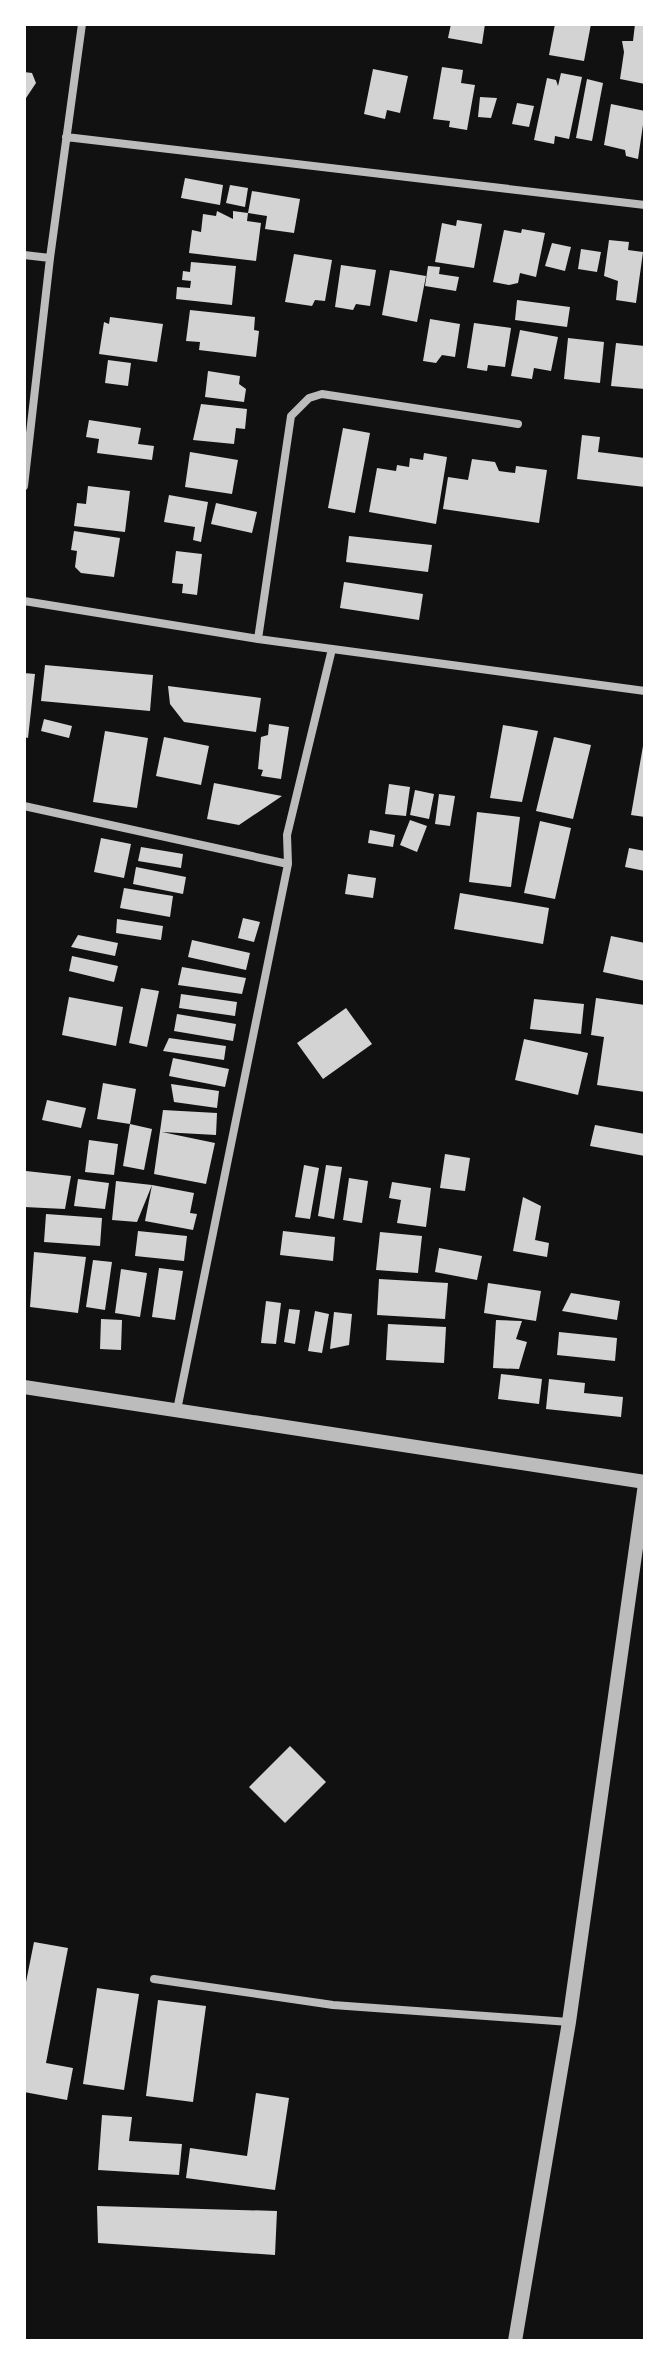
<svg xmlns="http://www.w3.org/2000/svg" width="669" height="2365" font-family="Barlow,sans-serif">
	<rect width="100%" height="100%" fill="#111"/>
	<!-- building -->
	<path fill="#d3d3d3" d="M451 24H485L482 44 448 38Z
		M555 24H591L584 61 549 55Z
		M635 24H645V84L620 79 624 52 622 41H633Z
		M442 67 463 70 461 83 475 85 467 130 449 127 450 121 433 119Z
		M373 69 408 76 400 113 387 110 385 119 364 114Z
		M24 72 32 73 36 83 24 101Z
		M561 73 582 77 569 139 555 136 554 144 534 140 547 78 556 80 558 86Z
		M587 79 603 83 592 141 576 138Z
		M480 97 497 98 491 118 478 117Z
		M517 103 534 106 529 127 512 124Z
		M611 104 645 111 638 159 626 156 625 150 604 145Z
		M185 178 223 185 220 205 181 198Z
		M230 185 248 188 245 207 226 203Z
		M252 191 300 199 294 233 265 229 267 216 248 213Z
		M217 211 233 219V211L248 213 247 221 261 223 256 261 189 253 192 230 201 232 203 214 216 216Z
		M457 220 482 224 474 268 435 262 442 223 456 226Z
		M522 229 545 233 536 277 520 273 518 283 509 285 493 282 504 230 521 233Z
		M609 240 629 242 628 250 643 252 636 303 616 300 618 281 604 276Z
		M552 243 571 247 565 271 545 266Z
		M581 249 601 252 597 272 578 269Z
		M294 254 332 260 325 301 315 300 312 306 285 302Z
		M191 262 236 266 232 305 176 299 177 287 190 288 191 281 182 280 183 271 190 272Z
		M341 265 376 270 370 306 356 304 353 310 335 307Z
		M428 266 440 267 439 274 459 277 456 291 425 286Z
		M390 270 426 276 417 322 382 315Z
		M517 300 570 307 567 327 515 320Z
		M190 310 255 317 254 330 259 331 256 357 199 350 200 342 186 341Z
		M110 317 163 324 157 362 99 354 104 322 109 324Z
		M430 319 460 324 455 357 442 355 436 363 423 361Z
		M474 323 511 328 505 367 488 365 487 371 467 368Z
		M520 330 558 337 551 371 534 368 532 379 511 376Z
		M568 338 604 342 600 383 564 379Z
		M616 343 645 346V389L611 386Z
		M108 360 131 363 128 386 105 383Z
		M208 371 240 376 239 384 246 389 244 402 205 397Z
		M201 404 247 409 245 429 236 428 234 444 193 440Z
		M89 420 141 428 138 444 154 446 152 460 97 453 99 439 86 437Z
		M343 428 370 433 355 513 328 508Z
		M582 435 600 437 598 452 645 458V487L577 479Z
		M190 452 238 460 232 494 185 487Z
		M424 453 447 457 436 524 369 512 377 468 396 471 397 465 409 467 410 458 423 460Z
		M472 459 495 462 499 471 515 473 516 466 547 470 539 523 443 509 448 477 468 480Z
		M88 486 130 491 125 532 74 526 77 503 86 504Z
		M169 495 208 502 201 542 193 540 195 527 164 522Z
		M216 503 257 512 252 533 211 524Z
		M74 531 120 538 114 577 81 573 75 567 77 551 71 550Z
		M349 536 432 545 428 572 346 562Z
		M176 551 202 554 197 595 182 593 183 584 172 583Z
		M344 582 423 594 419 620 340 608Z
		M45 665 153 675 150 711 41 701Z
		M24 673 35 674 28 738 24 737Z
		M168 686 261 698 256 732 184 722 170 704Z
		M44 719 72 726 69 738 41 731Z
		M269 724 289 727 281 779 261 776 263 770 258 769 261 737 268 735Z
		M503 725 538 731 522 802 490 798Z
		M105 731 148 738 137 808 93 802Z
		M164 737 209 746 201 785 156 776Z
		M554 737 591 745 573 819 536 811Z
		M643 746H645V817L631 815Z
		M214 783 282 796 239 825 207 819Z
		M389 784 410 787 406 816 385 814Z
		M415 790 434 794 429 819 410 815Z
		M439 794 455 796 450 826 435 824Z
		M477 812 520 817 511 887 469 882Z
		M410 820 427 826 417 852 400 845Z
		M540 821 571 828 555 899 524 893Z
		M370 830 395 835 393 847 368 843Z
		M101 838 131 844 124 878 94 872Z
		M141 847 183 854 181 868 138 861Z
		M629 848 645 851V871L625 867Z
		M136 867 186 877 183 894 133 884Z
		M348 874 376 878 373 898 345 894Z
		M124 888 173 896 170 917 120 908Z
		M460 893 549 908 543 944 454 929Z
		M243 918 260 922 254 942 238 938Z
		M117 919 163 926 161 940 116 933Z
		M78 935 118 943 115 956 71 947Z
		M611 936 645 943V981L603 972Z
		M192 940 250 953 246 970 188 957Z
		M72 956 118 966 114 982 69 971Z
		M182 967 246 978 242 994 178 985Z
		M141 988 159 991 147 1047 129 1043Z
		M181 994 237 1002 235 1016 179 1008Z
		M69 997 123 1007 116 1046 62 1035Z
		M596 998 645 1005V1092L597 1085 604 1037 591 1035Z
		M534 999 584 1004 581 1034 530 1029Z
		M346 1008 372 1044 323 1079 297 1043Z
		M177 1014 236 1024 233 1041 174 1031Z
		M169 1038 226 1046 224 1060 163 1051Z
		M524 1039 588 1053 578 1095 515 1080Z
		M173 1058 229 1069 225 1087 169 1076Z
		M103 1083 136 1089 130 1124 152 1129 144 1170 123 1166 130 1124 97 1119Z
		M171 1084 219 1091 217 1108 174 1102Z
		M47 1100 86 1108 81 1128 42 1120Z
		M163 1110 217 1113 216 1135 162 1132 215 1143 206 1184 154 1174Z
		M595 1125 645 1134V1156L590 1146Z
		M89 1140 118 1144 114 1175 85 1172Z
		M445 1154 470 1158 465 1191 440 1188Z
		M304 1165 319 1168 310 1219 295 1217Z
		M326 1165 342 1167 334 1219 318 1216Z
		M26 1171 71 1176 65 1209 24 1207Z
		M349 1178 368 1181 362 1223 343 1220Z
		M78 1179 109 1183 105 1209 74 1206Z
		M116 1181 152 1185 137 1222 112 1220Z
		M392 1182 431 1188 426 1227 397 1223 401 1200 389 1198Z
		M152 1185 194 1193 190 1213 197 1214 193 1230 145 1221Z
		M523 1197 541 1206 535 1240 549 1243 547 1257 513 1251Z
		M46 1214 102 1218 100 1246 44 1242Z
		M138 1231 187 1236 184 1261 135 1256Z
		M283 1231 335 1237 333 1261 280 1255Z
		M380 1232 422 1236 418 1273 376 1270Z
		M439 1248 482 1256 477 1280 435 1272Z
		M34 1252 86 1257 78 1313 30 1307Z
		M93 1260 112 1262 105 1310 86 1307Z
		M159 1268 183 1271 175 1320 152 1317Z
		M121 1269 147 1273 140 1317 115 1313Z
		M379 1279 448 1283 445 1319 377 1315Z
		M488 1283 541 1291 536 1321 484 1313Z
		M571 1293 620 1301 617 1320 562 1311Z
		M266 1301 281 1303 276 1344 261 1343Z
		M289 1309 300 1310 295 1344 284 1342Z
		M315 1311 329 1314 322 1353 308 1351Z
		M334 1312 352 1314 349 1345 330 1349Z
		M101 1319 122 1320 121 1350 100 1349Z
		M496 1320 522 1321 516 1339 527 1342 519 1369 493 1368Z
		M388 1324 446 1327 444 1363 386 1360Z
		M559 1332 617 1338 615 1361 557 1355Z
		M501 1374 542 1379 539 1404 498 1399Z
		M549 1379 585 1383 584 1393 623 1397 621 1417 546 1409Z
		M290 1746 326 1782 285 1823 249 1787Z
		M34 1942 68 1948 46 2063 73 2068 67 2100 24 2092V1992Z
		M97 1988 139 1994 124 2090 83 2084Z
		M158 2000 206 2006 193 2102 146 2096Z
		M256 2093 289 2098 275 2190 186 2178 190 2148 247 2156Z
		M102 2115 132 2117 129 2141 182 2144 179 2175 98 2170Z
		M97 2206 277 2211 275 2255 98 2243Z"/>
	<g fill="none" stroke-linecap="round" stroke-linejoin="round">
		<!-- minor -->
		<path stroke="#bcbcbc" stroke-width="8" d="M66 137 645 205
			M24 255 50 258
			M24 486 50 258 82 24
			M24 601 258 639 645 691
			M258 639 291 416 309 398 322 394 518 424
			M24 806 288 864
			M177 1410 288 864 287 835 332 649
			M154 1979 333 2005 569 2022"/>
		<!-- tertiary -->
		<path stroke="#bcbcbc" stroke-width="14" d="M24 1387 645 1482
			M515 2341 569 2022 645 1484"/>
	</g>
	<!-- border -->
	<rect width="669" height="2365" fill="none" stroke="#ffffff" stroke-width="52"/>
</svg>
